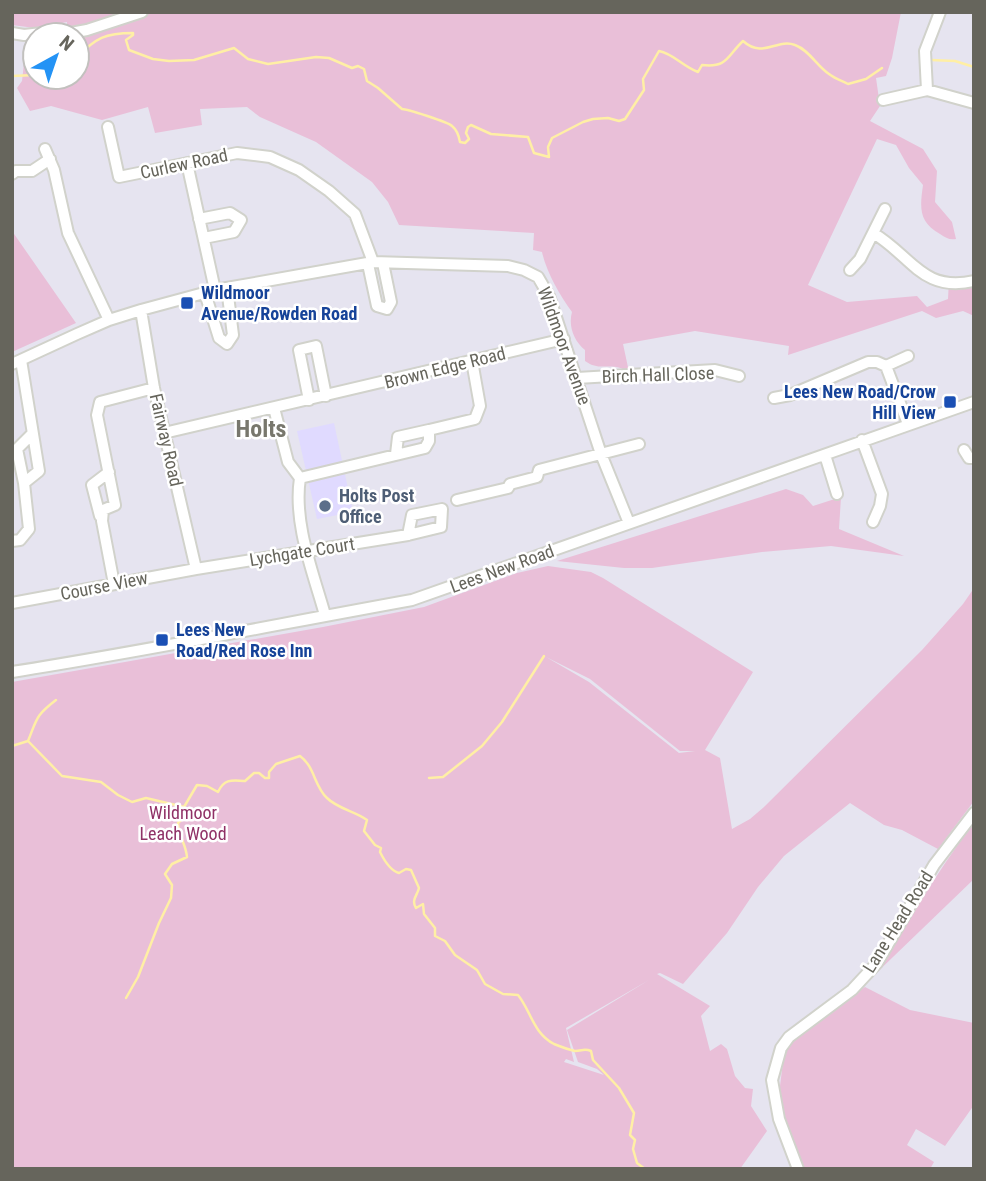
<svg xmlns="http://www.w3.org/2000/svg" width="986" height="1181" font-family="'Roboto Condensed',sans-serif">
	<rect width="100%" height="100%" fill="#e6e4f0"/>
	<!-- commercial -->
	<path fill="#e0daff" d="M334 423 353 512 317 519 297 431Z"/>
	<!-- green -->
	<path fill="#e9bfd8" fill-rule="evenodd" d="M12 12H131L67 30V22L35 28 12 25Z
		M149 12H901L892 58 886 76 876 78 880 106 870 121 923 149 937 171 935 202 952 222 956 239C949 240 946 238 940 234 918 222 920 207 923 185L909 168 896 145 877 139 808 285 847 302 917 296 927 307 948 299 949 280 974 277V316L963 311 936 318 922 311 788 355 789 346 695 331 623 344 629 372C610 360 602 373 585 361V350C574 341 568 326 572 312 560 296 546 271 542 252L533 250 534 233 399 225 388 202 372 182 316 142 260 117 247 107 200 109 202 125 155 133 148 107 102 120 51 106 30 111 17 88 22 81 24 63 35 54V77H77V36L132 22Z
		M12 231 76 323 12 352Z
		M786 489 803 495 813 506 841 497 839 529 904 556 831 546 762 552 652 568H624L557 561Z
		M548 566 591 572 603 578 753 672 705 750 720 758 732 829 750 819 764 807 922 650 963 604 974 588V801L938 849 902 830 884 825 850 803 784 856 758 887 727 933 683 984 660 973 657 974 710 1006 701 1016 710 1051 721 1044 727 1049 735 1076 745 1088 753 1089 751 1106 767 1131 740 1169H12V682L323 627 424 607 517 573ZM546 657 590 679 680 751H695L679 753 589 682ZM649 980 567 1030 578 1062 597 1069 604 1075 564 1062 566 1059 574 1062 566 1028Z
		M974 823V879L867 982C905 931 934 874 974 823Z
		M865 987 910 1010 974 1023V1105L945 1146 916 1129 907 1145 934 1162 930 1169H801L778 1102 784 1054 795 1037Z"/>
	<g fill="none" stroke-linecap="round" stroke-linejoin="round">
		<!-- stream -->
		<path stroke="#ffefa5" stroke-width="2.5" d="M77 57C96 38 105 33 133 33V35L126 40 129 50 153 59 169 61 194 60 234 48 248 59 268 64 316 57 329 58 352 68 358 66 364 69 367 81 378 88 402 109C407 109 448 122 452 126 457 130 459 136 460 142L465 143 469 139 466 133 468 127 471 125 491 134 528 137 534 153 549 157 548 147 552 138 583 122 593 119 608 118 619 121 625 119 644 90 643 79 659 51C674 54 682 66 698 72L702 65C728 68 727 56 743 41 763 59 777 38 795 45 809 50 817 66 829 74 834 78 842 81 848 84L866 79 882 68
			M931 60 955 61 974 67
			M12 76 35 75
			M28 741C37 719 35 716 56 700
			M12 746 28 741 62 776 101 782 118 795 132 802 146 798 184 807
			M429 778 443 777 482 746 502 722 544 656
			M126 998 138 977 159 923 171 898 172 885 165 874 172 864 187 857C186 844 178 835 178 823L183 818 184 807 197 785 207 786 218 792C224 779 231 780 245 781L254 773H259L265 778H269V772L276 764 300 756C315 767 314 786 327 798 338 809 355 811 367 820L364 831 375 845 381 848 380 852C384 860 391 871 399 873L406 869 411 870 419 888C417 896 411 900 416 908L423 904 424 914 435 928V936L445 941 455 955 477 970 485 984 503 994 518 995C531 1011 533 1033 554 1044 559 1046 570 1050 575 1051 582 1051 584 1048 591 1051L593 1060 619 1088 634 1113 630 1135 635 1140 633 1149 637 1163 645 1169"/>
		<defs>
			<path id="minor" d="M12 33 24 35 51 32 65 34 87 30 142 12
				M927 90 925 51 940 12
				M883 100 927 90 974 103
				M108 127 119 177 237 153 270 157 299 170 329 191 355 214 373 262
				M45 149 54 170 68 233 109 320
				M187 163 215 290
				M12 174 16 171H32L50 159
				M199 219 230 213 241 220 234 232 204 238
				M873 233C911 255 922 293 974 281
				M368 264 377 306 387 309 391 302 383 263
				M850 270 860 259 885 209
				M205 293 219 338 227 344 233 335 227 288
				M141 310 154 388 196 569
				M12 364 77 334 109 320 141 310 215 290 373 262 508 266 524 270 538 277 549 296 601 454 629 523
				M886 366 908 356
				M577 378 715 370 739 376
				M774 398 790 395 868 362H877L886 366 908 424
				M309 400 299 350 316 346 326 396
				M274 408 288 462 300 478C293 523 313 572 325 615
				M164 433 564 339
				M862 440 882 494 880 506 873 522
				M964 450 969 458H974
				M396 454 398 437 429 430
				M825 455 837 494
				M300 478 425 448 429 441V430L475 419 480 406 472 361
				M24 483 17 449 32 434
				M457 500 508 488 510 484 537 477 539 470 639 444
				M100 516 92 485 109 472
				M12 541 20 540 29 529 24 483 39 471 21 360
				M114 584 102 521 103 510 115 505 97 415 100 402 154 388
				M12 603 196 569 408 535 441 527 442 509 412 515 408 535
				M12 672C146 651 279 624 412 600L974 402
				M798 1169 779 1119 772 1080 781 1048 789 1037 852 990 877 963 934 865 974 813"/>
		</defs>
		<!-- minor casing -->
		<use href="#minor" stroke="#d1d2cb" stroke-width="14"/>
		<!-- minor -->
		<use href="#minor" stroke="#fff" stroke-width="10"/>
	</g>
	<!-- markers -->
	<g fill="#1a4fb4" stroke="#fff" stroke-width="2.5">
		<rect x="180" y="296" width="14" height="14" rx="3.5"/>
		<rect x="943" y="395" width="14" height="14" rx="3.5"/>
		<rect x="155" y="633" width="14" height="14" rx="3.5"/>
	</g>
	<circle fill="#5c6f8a" stroke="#fff" stroke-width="2.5" cx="325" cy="506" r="7"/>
	<g text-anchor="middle" stroke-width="5" stroke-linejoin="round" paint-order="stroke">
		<!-- street labels -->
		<g font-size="18" fill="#66655c" stroke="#fff">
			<text transform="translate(184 164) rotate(-12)" y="6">Curlew Road</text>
			<text transform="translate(564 346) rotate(70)" y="6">Wildmoor Avenue</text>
			<text transform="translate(445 368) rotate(-14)" y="6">Brown Edge Road</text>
			<text transform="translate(658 375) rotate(-2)" y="6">Birch Hall Close</text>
			<text transform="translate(166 440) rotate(77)" y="6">Fairway Road</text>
			<text transform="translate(302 552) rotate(-9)" y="6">Lychgate Court</text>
			<text transform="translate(502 569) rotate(-20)" y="6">Lees New Road</text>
			<text transform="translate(104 586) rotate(-11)" y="6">Course View</text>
			<text transform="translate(898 922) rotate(-58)" y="6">Lane Head Road</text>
		</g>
		<!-- transit labels -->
		<g font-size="18" font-weight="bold" fill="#164399" stroke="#fff" text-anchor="start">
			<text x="201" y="299">Wildmoor<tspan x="201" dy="21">Avenue/Rowden Road</tspan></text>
			<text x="936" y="398" text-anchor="end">Lees New Road/Crow<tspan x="936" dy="21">Hill View</tspan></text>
			<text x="176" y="636">Lees New<tspan x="176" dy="21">Road/Red Rose Inn</tspan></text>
		</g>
		<!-- service labels -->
		<g font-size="18" font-weight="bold" fill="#4e5e75" stroke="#fff" text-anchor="start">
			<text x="339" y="502">Holts Post<tspan x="339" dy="21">Office</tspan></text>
		</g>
		<!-- park labels -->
		<g font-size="18" fill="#8f3166" stroke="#fff">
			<text x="183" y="819">Wildmoor<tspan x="183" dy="21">Leach Wood</tspan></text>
		</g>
		<!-- district labels -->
		<g font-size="24" font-weight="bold" fill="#78776d" stroke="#fff">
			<text x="261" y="437">Holts</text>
		</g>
	</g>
	<!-- border -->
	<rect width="986" height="1181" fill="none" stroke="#66655c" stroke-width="28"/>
	<!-- north arrow -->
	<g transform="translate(56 56) rotate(40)"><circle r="33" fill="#ffffff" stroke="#c2c1be" stroke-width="2"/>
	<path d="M0-5L12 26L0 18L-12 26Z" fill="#2493f5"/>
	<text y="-10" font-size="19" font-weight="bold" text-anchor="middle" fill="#66655c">N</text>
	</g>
</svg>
